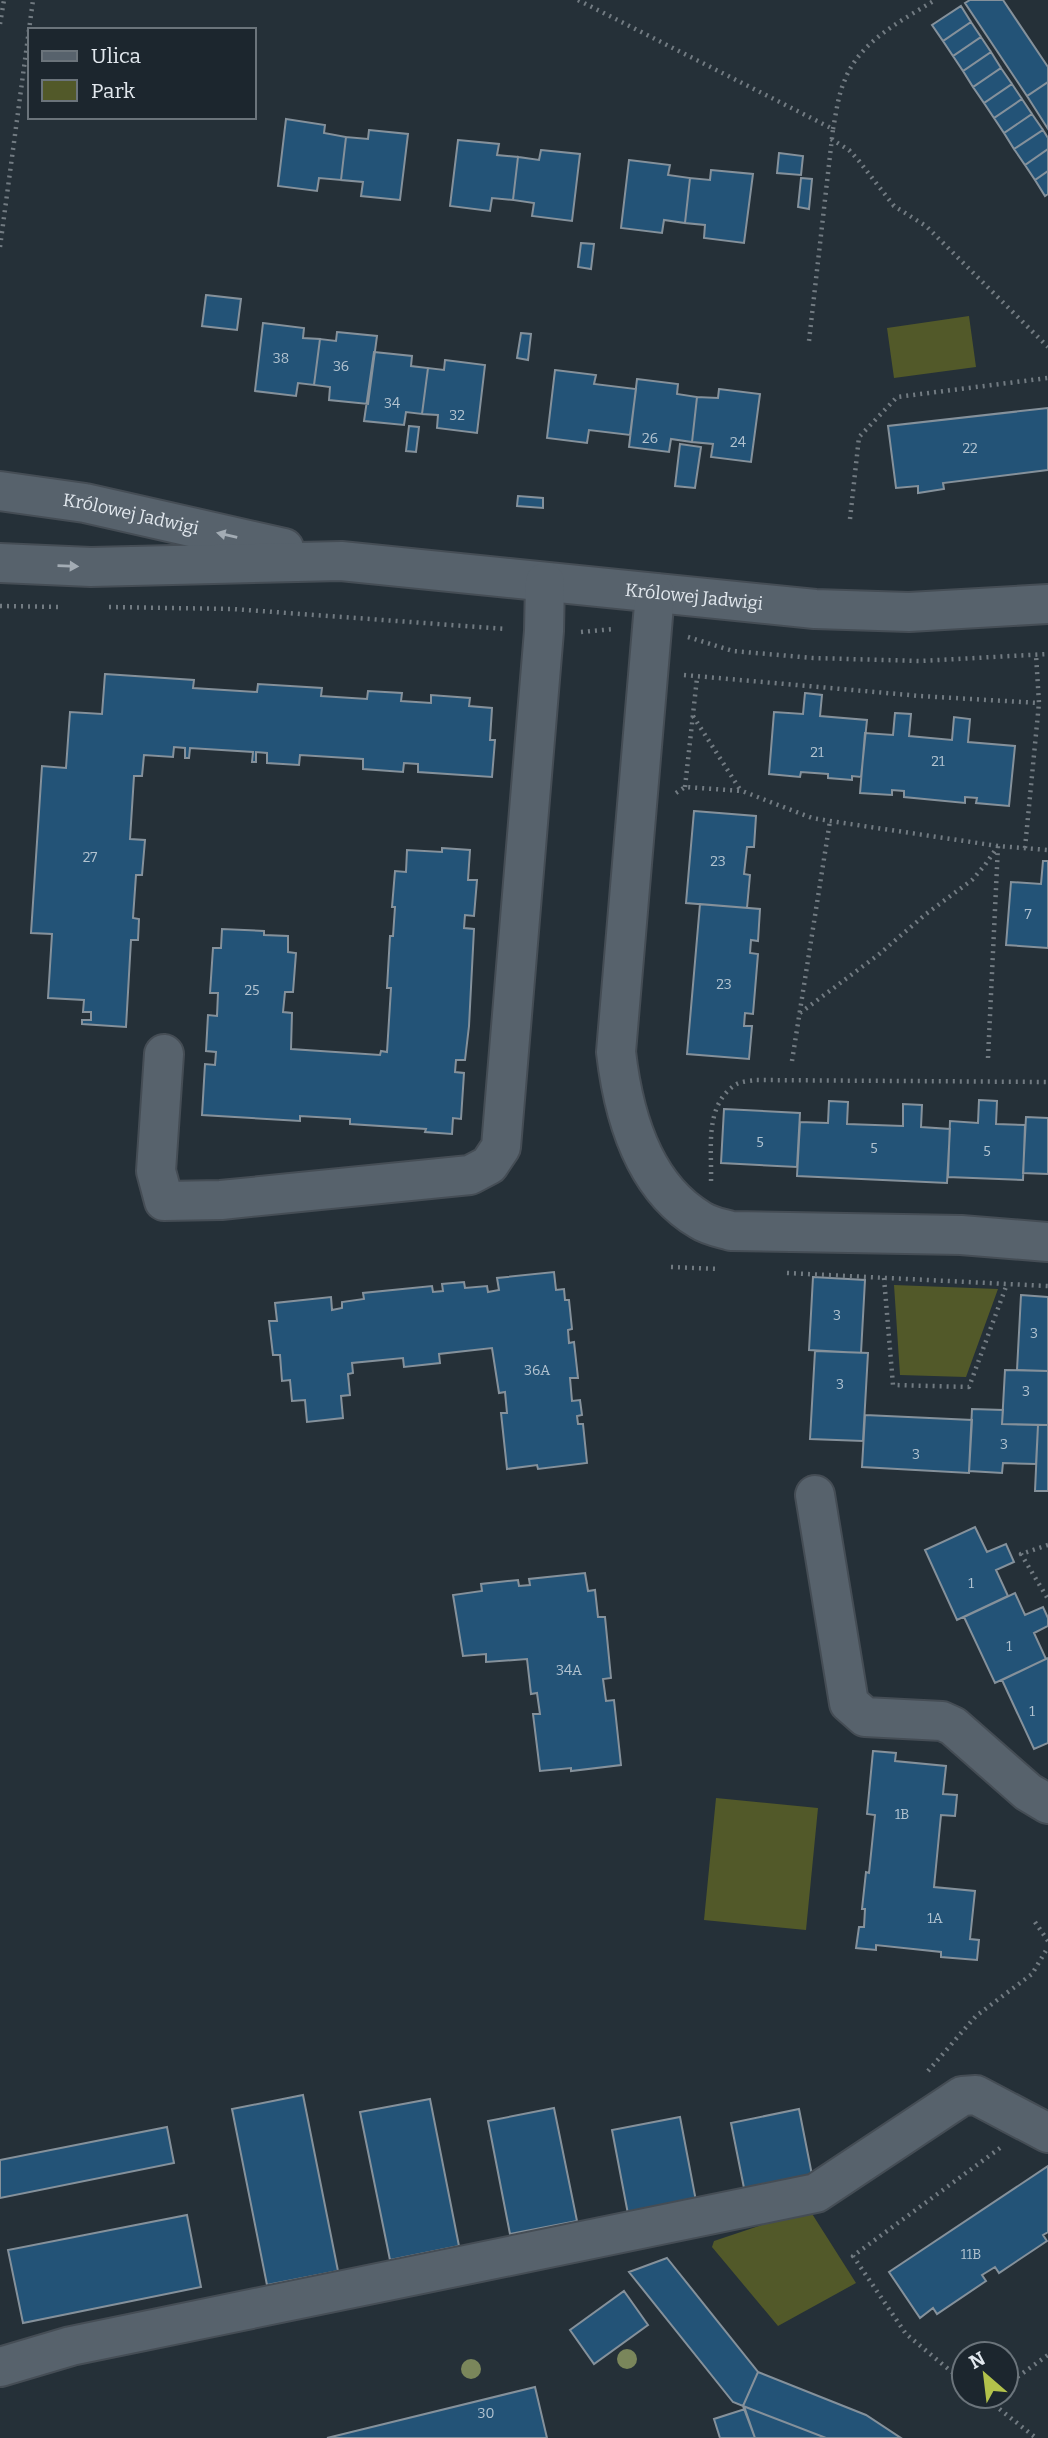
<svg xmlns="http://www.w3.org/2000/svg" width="1048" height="2438" font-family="Bitter,serif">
	<rect width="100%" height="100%" fill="#253038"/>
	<!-- green -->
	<path fill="#525929" d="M969 316 976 367 894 378 887 328Z
		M894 1285 998 1289 966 1377 900 1375Z
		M716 1798 818 1808 806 1930 704 1920Z
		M809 2209 856 2283 778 2326 712 2247 714 2241Z"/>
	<!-- building -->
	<path fill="#235377" stroke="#85919b" stroke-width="2" d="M970 0H1003L1048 67V82L1027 96 965 3Z
		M961 6 971 22 943 41 932 25Z
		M971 22 981 37 953 56 943 41Z
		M981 37 991 52 963 71 953 56Z
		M991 52 1001 68 973 87 963 71Z
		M1001 68 1012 84 984 103 973 87Z
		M1048 82V129L1027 96Z
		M1012 84 1022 99 994 118 984 103Z
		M1022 99 1032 114 1004 133 994 118Z
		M1032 114 1043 130 1014 149 1004 133Z
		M286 119 325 125 324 133 346 137 341 180 319 178 317 191 278 186Z
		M369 130 408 134 400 200 361 196 363 182 341 180 346 137 368 139Z
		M1043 130 1048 138V149L1025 165 1014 149Z
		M458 140 499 144 497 155 518 157 513 200 492 198 490 211 450 206Z
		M1048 149V171L1035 180 1025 165Z
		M541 150 580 154 572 221 532 216 534 203 513 200 518 157 539 160Z
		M779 153 803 156 801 175 777 173Z
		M629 160 670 165 668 175 690 178 685 223 664 220 662 233 621 228Z
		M711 170 753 174 744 243 704 238 705 225 685 223 690 178 710 180Z
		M1048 171V194L1045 196 1035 180Z
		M801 178 812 179 809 209 798 207Z
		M581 243 594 244 591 269 578 267Z
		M206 295 241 299 237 330 202 326Z
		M263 323 304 328 303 338 320 339 314 385 298 383 296 396 255 391Z
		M337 332 377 336 368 404 329 400 330 387 314 385 320 339 336 341Z
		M521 333 531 334 528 360 517 358Z
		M374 352 412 356 411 366 428 368 422 414 406 412 404 425 364 421Z
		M445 360 485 365 477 433 437 428 438 415 422 414 428 368 444 370Z
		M555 370 596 375 594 384 636 389 630 435 589 430 587 443 547 438Z
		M637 379 678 384 677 394 697 397 692 442 671 439 669 452 629 447Z
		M719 389 760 394 751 462 711 457 713 444 692 442 697 397 718 398Z
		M1048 408V470L943 483 944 489 918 493V486L896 488 888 426Z
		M409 426 419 427 416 452 406 451Z
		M680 444 701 447 695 488 675 486Z
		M518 496 543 498V508L517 506Z
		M105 674 194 680 193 688 257 692 258 684 322 688 321 696 367 699 368 691 402 693 401 701 431 703V695L470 698 469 706 492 708 490 740H495L492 777 418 772V764L404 763 403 772 363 769V759L300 755 299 765 267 763V753L256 752V762H252L253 752 190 748 189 758H185V748L174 747 173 757 144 755 142 776H134L130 839 145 840 142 875H136L133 918 139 919 138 940H131L126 1027 82 1024V1020H91V1012H83L84 1000 48 998 52 934 31 933 42 766 66 768 70 712 102 714Z
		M805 693 822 695 820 716 867 720 861 777 852 776V780L828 778V774L801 772 800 777 769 774 774 712 803 714Z
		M895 713 911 714 909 736 952 740 954 717 970 719 968 742 1015 746 1009 806 976 803 977 798 965 797V803L904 797V791L892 790V795L860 793 865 733 893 735Z
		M694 811 756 816 754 847H747L744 874 750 875 747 908 686 903Z
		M442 848 470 850 468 880H477L474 916 465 915 464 928 474 929 469 1026 465 1060H456L455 1072 464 1073 461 1119 453 1118 452 1134 425 1132 426 1129 350 1124V1119L300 1116V1121L202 1115 205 1064 215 1065 216 1052 206 1051 208 1015 217 1016 218 993H210L213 948H221L222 929 264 931V935L288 936V952L296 953 293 992H285L283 1012 292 1013 291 1049 380 1055 381 1051 387 1052 391 988H387L390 936H393L395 907H392L395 871 406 872 407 850 442 852Z
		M1043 861H1048V948L1006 945 1011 882 1041 884Z
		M700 904 760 909 758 941 751 940 750 953 758 954 753 1014 745 1013 744 1026H752L749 1059 687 1054Z
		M979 1100 997 1101 996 1124 1025 1125 1023 1180 948 1177 950 1121 978 1123Z
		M829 1101 848 1102 847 1124 903 1126V1104L922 1105 921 1127 950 1129 947 1183 797 1176 800 1122 828 1123Z
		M724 1109 800 1113 797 1167 721 1163Z
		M1026 1117 1048 1118V1174L1023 1173Z
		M554 1272 556 1290 564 1289 565 1300H569L572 1329 568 1330 569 1343 574 1342 578 1378H570L572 1401 580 1400 582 1415 577 1416 578 1424H583L587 1463 538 1469 537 1465 507 1469 501 1413H507L505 1392 499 1393 492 1348 439 1354 440 1363 404 1367 403 1358 352 1363 353 1373 348 1374 350 1395 341 1396 343 1418 307 1422 305 1400 292 1401 290 1380 282 1381 280 1355H273L269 1321H277L275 1303 331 1297 332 1310 342 1308V1302L364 1299 363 1293 432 1286 433 1292 443 1291 442 1284 464 1282 465 1288 487 1286 488 1292 499 1290 497 1278Z
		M813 1277 865 1280 861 1353 809 1350Z
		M1021 1295 1048 1297V1371L1017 1370Z
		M815 1351 868 1353 863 1441 810 1439Z
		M1005 1370 1048 1371V1425L1002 1424Z
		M972 1409 1003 1410 1002 1424 1038 1425 1036 1464 1003 1463 1002 1473 969 1471Z
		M865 1415 972 1420 969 1473 862 1467Z
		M1038 1425H1048V1491H1035Z
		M975 1527 987 1552 1006 1544 1014 1562 996 1570 1008 1596 957 1620 925 1550Z
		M585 1573 588 1591 595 1590 598 1617H605L611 1678 603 1679 606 1701 614 1700 621 1765 571 1771V1768L540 1771 533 1714H540L537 1693 531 1694 527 1659 486 1662V1654L463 1656 453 1595 482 1591 481 1584 518 1580 519 1586 530 1585 529 1579Z
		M1015 1593 1025 1615 1043 1607 1048 1618V1626L1034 1633 1046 1659 995 1683 964 1617Z
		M1048 1658V1743L1034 1749 1002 1680Z
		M873 1751 896 1753 895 1761 946 1766 943 1794 957 1795 955 1816 941 1815 934 1887 975 1891 970 1939 979 1940 977 1960 941 1957V1952L876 1945V1950L856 1948 859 1927H864L865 1909H862L866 1872 869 1873 875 1815 867 1814Z
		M303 2095 338 2271 267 2285 232 2109Z
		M430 2099 459 2246 390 2260 360 2112Z
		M554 2108 577 2221 510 2234 488 2121Z
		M799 2109 812 2175 744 2188 731 2123Z
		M680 2117 696 2201 628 2214 612 2130Z
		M167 2127 174 2163 0 2198V2160Z
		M1048 2166V2232L1043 2235 1047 2241 999 2273 995 2267 982 2275 986 2281 937 2314 933 2308 920 2318 889 2272Z
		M187 2215 201 2287 23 2323 8 2250Z
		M667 2258 758 2372 743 2406 733 2402 629 2272Z
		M624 2291 648 2325 594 2364 570 2330Z
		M758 2372 866 2415 901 2438H826L743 2406Z
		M535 2387 547 2438H327Z
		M743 2406 826 2438H755Z
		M745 2409 755 2438H720L714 2419Z"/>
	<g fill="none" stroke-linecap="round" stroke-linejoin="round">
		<defs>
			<g id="minor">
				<path id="s1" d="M0 491 85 503 284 548"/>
				<path id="s2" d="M0 563 91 567 341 561 815 609 909 612 1048 604"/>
				<path d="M655 593 616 1052C623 1113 643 1186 700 1220 709 1226 721 1228 731 1231L961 1235 1048 1242"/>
				<path d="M164 1054 156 1171 164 1201 221 1200 470 1175 489 1165 501 1147 544 631 545 582"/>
				<path d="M815 1495 849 1703 865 1717 942 1721 953 1726 1028 1792 1048 1804"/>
				<path d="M0 2367 71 2346 816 2193 962 2096 976 2095 1048 2133"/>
			</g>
		</defs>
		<!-- minor casing -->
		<use href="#minor" stroke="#454d55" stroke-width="42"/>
		<!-- path -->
		<path stroke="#727b82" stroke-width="4.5" stroke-dasharray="2 5" stroke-linecap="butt" d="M578 0 833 129 809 341
			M0 24 4 0
			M833 129C836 114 838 96 844 82 859 41 900 22 935 0
			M831 139 849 150 859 161 894 206 926 226 1048 347
			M0 247 33 0
			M850 519 859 437 897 397 1048 378
			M0 606 62 607
			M109 607 233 609 506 629
			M581 632 614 629
			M688 637 733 651 813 658 920 661 1048 654
			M684 675 920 696 1039 703 1036 655
			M693 716 741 791
			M685 787 697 678
			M676 793 685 787 742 791 812 818 830 821 998 846 1048 850
			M1025 848 1039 703
			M800 1013 878 955 926 914 972 880 985 865 998 846
			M988 1058 998 846
			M792 1061 830 821
			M711 1181C712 1149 704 1106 735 1085 741 1081 750 1081 756 1080L1048 1082
			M671 1267 719 1269
			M787 1273 1048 1286
			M884 1278 893 1385 969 1387 1007 1284
			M1048 1545 1021 1554 1048 1599
			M1035 1922 1048 1941
			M928 2071 976 2016 1032 1974 1048 1947
			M964 2382 906 2334 853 2256 1000 2148
			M1006 2385 1048 2355
			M983 2396 1036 2438"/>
		<!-- minor -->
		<use href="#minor" stroke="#57626c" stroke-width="38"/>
	</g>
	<!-- trees -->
	<g fill="#7a865b">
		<circle cx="627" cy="2359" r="10"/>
		<circle cx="471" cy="2369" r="10"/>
	</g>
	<!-- one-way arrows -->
	<defs><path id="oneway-solid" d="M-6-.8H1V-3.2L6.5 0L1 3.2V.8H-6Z" transform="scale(1.75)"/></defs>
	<g fill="#a3acb4">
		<use href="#oneway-solid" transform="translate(227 535) rotate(-167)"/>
		<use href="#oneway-solid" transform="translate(68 566) rotate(2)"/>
	</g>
	<g text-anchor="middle" stroke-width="7" stroke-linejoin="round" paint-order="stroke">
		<!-- number labels -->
		<g font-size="14" fill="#b2c3d0">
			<text x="281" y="363">38</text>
			<text x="341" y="371">36</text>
			<text x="392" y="408">34</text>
			<text x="457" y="420">32</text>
			<text x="650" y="443">26</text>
			<text x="738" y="447">24</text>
			<text x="970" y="453">22</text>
			<text x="817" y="757">21</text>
			<text x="938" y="766">21</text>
			<text x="90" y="862">27</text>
			<text x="718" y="866">23</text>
			<text x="1028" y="919">7</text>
			<text x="724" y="989">23</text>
			<text x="252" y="995">25</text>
			<text x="760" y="1147">5</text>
			<text x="874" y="1153">5</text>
			<text x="987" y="1156">5</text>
			<text x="837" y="1320">3</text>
			<text x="1034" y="1338">3</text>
			<text x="537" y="1375">36A</text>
			<text x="840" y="1389">3</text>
			<text x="1026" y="1396">3</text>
			<text x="1004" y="1449">3</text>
			<text x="916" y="1459">3</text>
			<text x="971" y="1588">1</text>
			<text x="1009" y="1651">1</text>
			<text x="569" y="1675">34A</text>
			<text x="1032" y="1716">1</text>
			<text x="902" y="1819">1B</text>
			<text x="935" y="1923">1A</text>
			<text x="971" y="2259">11B</text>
			<text x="486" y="2418">30</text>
		</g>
		<!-- street labels -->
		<g font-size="18" fill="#e2e8ee" stroke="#1c262e">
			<text dy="6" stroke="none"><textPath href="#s1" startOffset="133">Królowej Jadwigi</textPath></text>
			<text dy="6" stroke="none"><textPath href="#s2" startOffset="696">Królowej Jadwigi</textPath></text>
		</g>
	</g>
	<!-- legend -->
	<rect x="28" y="28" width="228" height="91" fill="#1c262e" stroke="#6b747b" stroke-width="2"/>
	<rect x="42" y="51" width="35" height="10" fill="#57626c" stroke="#6b747b" stroke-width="2"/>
	<text x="91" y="63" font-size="21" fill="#e2e8ee">Ulica</text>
	<rect x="42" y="80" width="35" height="21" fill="#525929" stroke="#6b747b" stroke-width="2"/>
	<text x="91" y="98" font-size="21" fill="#e2e8ee">Park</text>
	<!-- north arrow -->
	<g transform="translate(985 2375) rotate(332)"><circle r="33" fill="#1c262e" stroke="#6b747b" stroke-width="2"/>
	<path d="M0-5L12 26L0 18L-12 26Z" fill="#b3c24b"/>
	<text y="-10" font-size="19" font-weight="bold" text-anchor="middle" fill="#e2e8ee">N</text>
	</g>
</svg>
